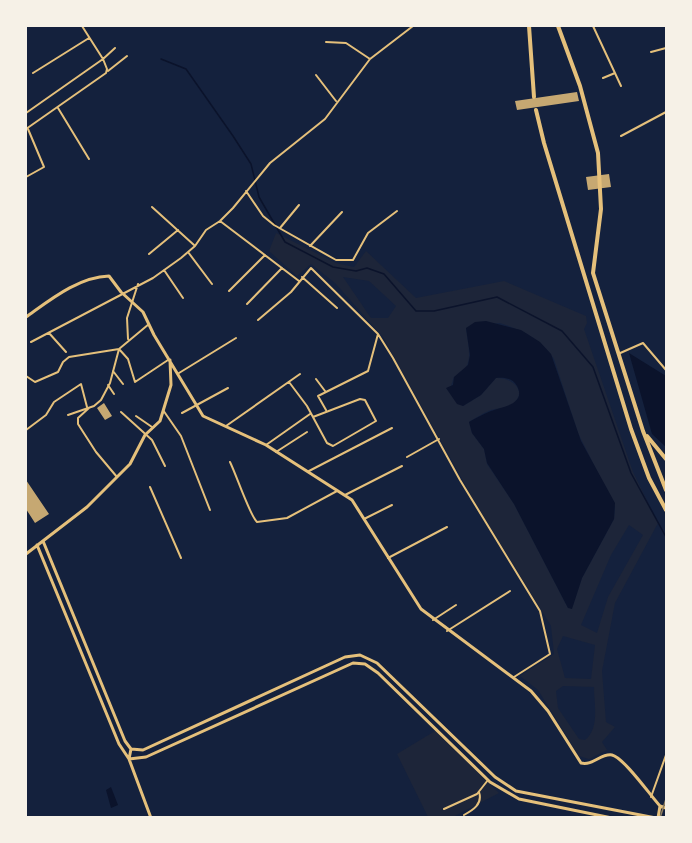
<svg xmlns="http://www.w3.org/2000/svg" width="692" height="843" font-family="'IBM Plex Sans',sans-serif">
	<rect width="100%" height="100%" fill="#14213d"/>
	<!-- green -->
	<path fill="#1d2539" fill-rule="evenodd" d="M276 233 336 263 354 267 366 251 416 298 504 281 586 316 587 323 584 329 633 472 658 523 615 603 602 671 606 722 615 727 602 742 607 750 589 759 579 756 538 690 520 676 554 654 551 626 473 499 383 337 335 283 311 264 297 276 269 251ZM343 277 369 281 396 306 388 318H371ZM500 323C522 330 541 339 554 359L578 433 615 507 614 519 582 578 573 605 568 608 514 504 487 464 484 449 472 433 469 422C476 418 487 410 495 409 502 408 507 408 513 404 529 390 510 377 496 378L481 395 463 406 447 388 451 386 454 377C476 368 468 347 466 328ZM629 525 643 535 608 597 597 633 581 625 611 555ZM563 636 595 645 591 679 565 678 557 649ZM563 686 594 687C594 704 600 728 585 740L579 739 558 708 556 691Z
		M435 731 499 793 453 817H428L397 754Z"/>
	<!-- water -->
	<path fill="#0b132b" d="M486 321 521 330 540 342 551 354 581 441 615 503 614 519 582 578 572 609 568 608 514 504 487 463 484 449 472 433 469 422C476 418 483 414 491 411 500 407 527 405 517 386 513 378 504 377 496 378L481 395 463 406 457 404 446 388 453 385 454 377 468 365 470 355 466 328 475 322Z
		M629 353 666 376V447L652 434Z
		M111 787 118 805 111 808 106 790Z"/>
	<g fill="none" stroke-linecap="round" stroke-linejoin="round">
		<!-- stream -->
		<path stroke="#0b132b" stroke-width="1.5" d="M161 59 186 69 233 136 251 164 259 197 285 242 333 267 356 271 367 268 384 274 416 311H434L497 297 562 331 593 367 631 473 666 537"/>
	</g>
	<!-- building -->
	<path fill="#c6a872" d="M577 92 579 101 517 110 515 101Z
		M609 174 611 187 588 190 586 177Z
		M104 403 112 416 105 420 97 408Z
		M26 480 49 514 35 523 26 509Z"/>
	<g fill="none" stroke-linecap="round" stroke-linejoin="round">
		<!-- minor -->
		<path stroke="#e5c07b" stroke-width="2" d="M593 26 621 86
			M326 42 346 43 370 59
			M651 52 666 48
			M108 71 127 56
			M33 73 89 38
			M316 75 336 101
			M603 78 615 73
			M58 108 89 159
			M26 113 103 59 82 26
			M26 129 106 73 107 69 103 59 115 48
			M621 136 666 112
			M26 177 44 167 28 129
			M246 191 263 216 274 225 336 260H353L368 233 397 211
			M152 207 194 245
			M220 221 299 281
			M280 228 299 205
			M310 246 342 212
			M188 252 212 284
			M149 254 178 230
			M164 270 183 298
			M302 277 337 308
			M229 291 265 255
			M247 304 282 268
			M258 320 291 292 311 268 378 334 393 358 460 480 540 611 550 654 514 677
			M49 333 66 352
			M128 339 127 318 138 284
			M31 342 153 278 181 258 195 246 206 230 220 221 233 208 270 163 325 119 370 59 413 26
			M618 354 643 343 666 370
			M113 371 123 384
			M179 373 236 338
			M26 376 35 382 58 372 63 362 69 357 119 349 128 359 135 382 168 360
			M316 379 325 391
			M289 382 307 406 327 443 333 446 376 421 365 400 360 399 313 417
			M108 385 114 394
			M89 408 78 418V424L96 452 117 477
			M163 410 181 436 210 510
			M326 410 318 396 368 371 378 334
			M121 412 152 440 165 466
			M182 413 228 388
			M68 415 94 406 101 400 110 383 119 349 149 324
			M136 416 152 427
			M226 426 300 374
			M26 430 46 415 54 402 81 384 87 407
			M266 445 310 414
			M276 452 307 432
			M407 457 439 439
			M230 462C236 474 250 516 257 522L287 518 337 491
			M309 471 392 428
			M150 487 181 558
			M345 495 402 466
			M364 519 392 505
			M388 558 447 527
			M433 620 456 605
			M447 631 510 591
			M651 797 666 755
			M444 809 477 794 488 780
			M464 815C473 810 483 804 479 792
			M486 817V818"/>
		<!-- tertiary -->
		<path stroke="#e5c07b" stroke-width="3" d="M26 317C50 300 78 277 109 276L121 292 143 312 154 335 203 416 266 445 352 500 421 609 531 691 548 711 581 763C593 766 601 753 612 755 624 758 650 795 660 806L658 818
			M43 541 125 741 131 749 143 750 345 657 360 655 377 663 495 777 516 791 656 818
			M37 545 119 744 129 759 146 757 353 663 365 664 378 673 490 782 519 799 612 818
			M26 554 87 507 130 464 145 435 160 421 171 385 170 360
			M131 749 129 759 151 818
			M660 806 666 808"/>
		<!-- motorway -->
		<path stroke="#e5c07b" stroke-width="4" d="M529 26 534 97
			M558 26 580 86 598 153 601 209 593 273 643 431 666 490
			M536 110 544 143 631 429 649 478 666 510
			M647 436 666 459"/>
		<!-- rail -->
		<path stroke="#918062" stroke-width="1.5" d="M660 818 666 799"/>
	</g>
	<!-- border -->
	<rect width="692" height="843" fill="none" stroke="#f6f1e7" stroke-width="54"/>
</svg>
